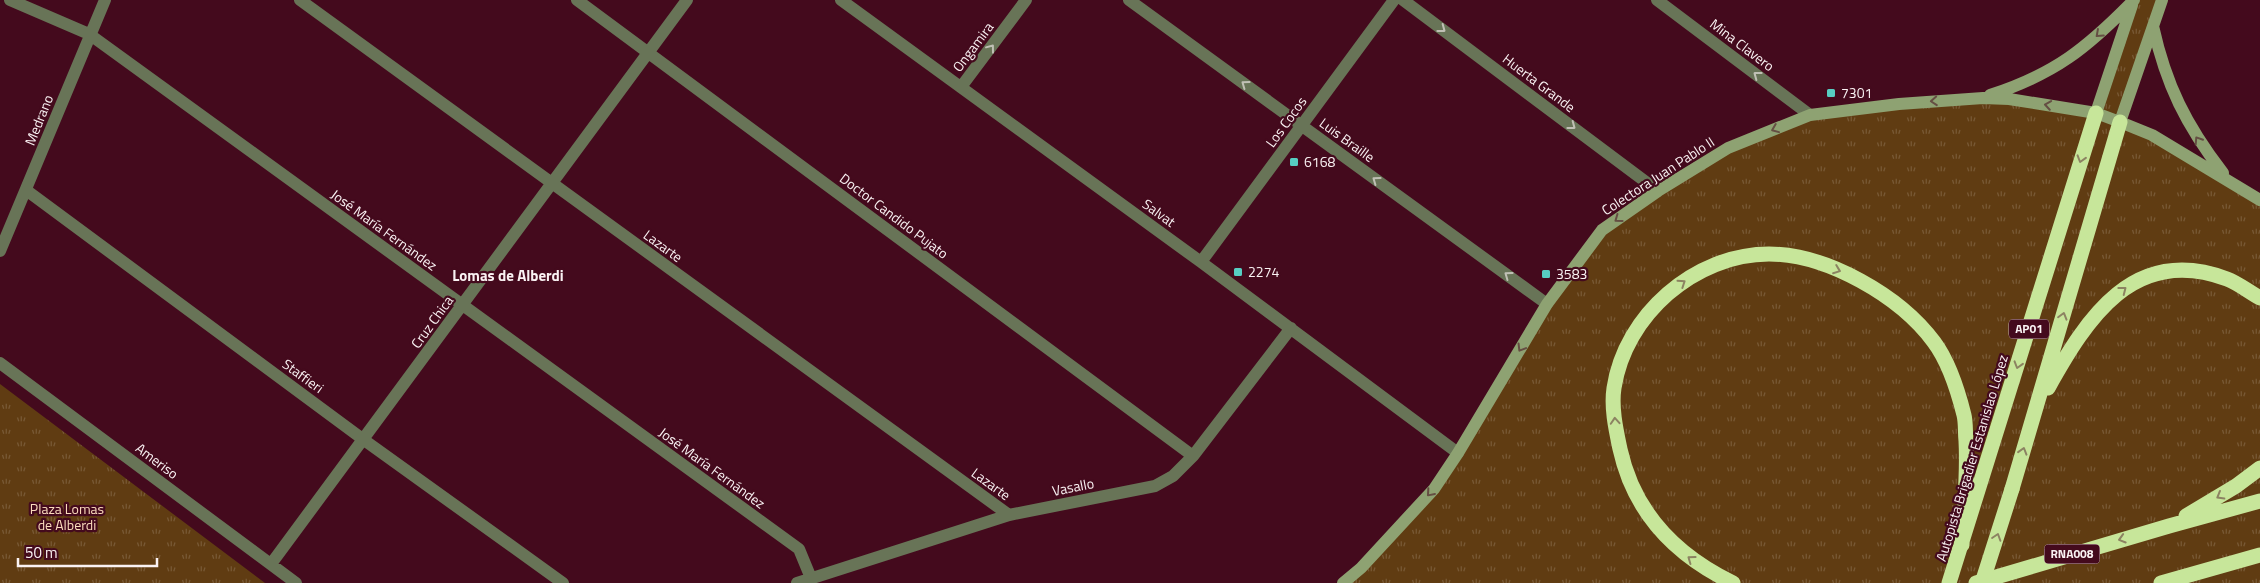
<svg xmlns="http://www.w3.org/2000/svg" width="2260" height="583" font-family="'Titillium Web',sans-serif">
	<defs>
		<pattern id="grass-tufts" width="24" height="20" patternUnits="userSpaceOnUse" patternTransform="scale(1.25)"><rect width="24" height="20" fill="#603c12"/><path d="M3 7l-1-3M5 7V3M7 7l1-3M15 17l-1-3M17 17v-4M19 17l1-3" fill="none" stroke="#785935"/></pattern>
	</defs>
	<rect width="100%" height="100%" fill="#440a1d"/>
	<!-- grass -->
	<path fill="url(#grass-tufts)" d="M2134 0H2162L2120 122 2260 200V583H1343L1434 489 1547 304 1602 230 1728 148 1810 115 1983 98 2096 113Z
		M0 384 265 583H0Z"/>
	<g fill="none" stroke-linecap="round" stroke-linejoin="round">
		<!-- minor -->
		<path stroke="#687457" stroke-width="12" d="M10 0 89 34 799 549 813 583
			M300 0 1009 515
			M577 0 1193 456
			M841 0 1201 262 1458 453
			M1129 0 1547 304
			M1403 0 1658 191
			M1657 0 1810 115
			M961 87 1026 0
			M26 190 364 440 563 583
			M0 251 105 0
			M1201 262 1394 0
			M0 363 296 583
			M271 564 687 0
			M797 583 1009 515 1155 486 1173 476 1193 456 1291 328"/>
		<!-- secondary -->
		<path stroke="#8ea272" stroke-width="12" d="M2153 26C2166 85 2186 125 2223 173
			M1990 95C2055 74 2087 48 2134 0
			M2096 113 2132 5
			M2120 122 2162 0
			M1343 583 1361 568 1434 489 1458 453 1547 304 1602 230 1658 191 1728 148 1810 115 1899 104 1983 98 2009 99 2096 113 2120 122 2152 135 2260 200"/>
		<!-- motorway -->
		<path stroke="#c7e69a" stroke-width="15" d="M2048 388C2087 318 2134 244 2227 279 2238 283 2249 292 2260 298
			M2012 489 2120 122
			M2186 516 2236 486 2260 468
			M1733 583C1675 555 1634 513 1620 449 1616 430 1611 408 1614 388 1625 315 1695 254 1769 254 1827 254 1900 296 1934 342 1949 362 1958 391 1964 415 1966 423 1965 432 1966 441 1968 476 1964 510 1962 545
			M1949 583 2096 113
			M1976 583 2169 526 2260 501
			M2161 583 2260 555"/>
		<!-- motorway-bridge -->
		<path stroke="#c7e69a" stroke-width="15" d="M1982 583 2012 489"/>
	</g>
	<!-- one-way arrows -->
	<defs><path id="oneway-chevron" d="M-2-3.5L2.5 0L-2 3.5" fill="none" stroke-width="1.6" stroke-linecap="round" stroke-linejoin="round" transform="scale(1.25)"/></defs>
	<g stroke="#c0c0b5">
		<use href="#oneway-chevron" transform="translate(1442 29) rotate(37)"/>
		<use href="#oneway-chevron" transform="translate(991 48) rotate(-53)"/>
		<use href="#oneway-chevron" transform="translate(1757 75) rotate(-143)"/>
		<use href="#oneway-chevron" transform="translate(1245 84) rotate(-144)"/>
		<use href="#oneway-chevron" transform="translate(1572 126) rotate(37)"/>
		<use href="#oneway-chevron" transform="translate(1376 180) rotate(-144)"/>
		<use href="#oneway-chevron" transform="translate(1508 275) rotate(-144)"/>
	</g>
	<g stroke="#654e43">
		<use href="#oneway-chevron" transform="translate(2099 34) rotate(138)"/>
		<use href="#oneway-chevron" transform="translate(1934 101) rotate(176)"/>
		<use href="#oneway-chevron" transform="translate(2048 105) rotate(-171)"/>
		<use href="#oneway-chevron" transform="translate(1775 129) rotate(158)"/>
		<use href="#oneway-chevron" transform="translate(2198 140) rotate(-123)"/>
		<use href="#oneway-chevron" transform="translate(1618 219) rotate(144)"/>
		<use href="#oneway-chevron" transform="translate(1521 348) rotate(121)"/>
		<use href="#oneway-chevron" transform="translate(1430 493) rotate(131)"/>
	</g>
	<g stroke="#8c8362">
		<use href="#oneway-chevron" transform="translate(2081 159) rotate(107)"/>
		<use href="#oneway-chevron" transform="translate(1837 270) rotate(21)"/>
		<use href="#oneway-chevron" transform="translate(1682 283) rotate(-34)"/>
		<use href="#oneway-chevron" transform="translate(2123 290) rotate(-38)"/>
		<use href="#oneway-chevron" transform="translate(2063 316) rotate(-74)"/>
		<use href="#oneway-chevron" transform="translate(2018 365) rotate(107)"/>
		<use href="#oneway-chevron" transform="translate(1615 421) rotate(-94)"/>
		<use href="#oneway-chevron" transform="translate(2023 451) rotate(-73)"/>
		<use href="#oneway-chevron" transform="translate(2220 496) rotate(150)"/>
		<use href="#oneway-chevron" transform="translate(1997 537) rotate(-72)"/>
		<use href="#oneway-chevron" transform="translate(2122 539) rotate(163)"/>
		<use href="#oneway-chevron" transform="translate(1691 559) rotate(-144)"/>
	</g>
	<!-- markers -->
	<g fill="#57cec2" stroke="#440a1d" stroke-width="2">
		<rect x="1826" y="88" width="10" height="10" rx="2.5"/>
		<rect x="1289" y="157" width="10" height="10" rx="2.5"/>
		<rect x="1233" y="267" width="10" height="10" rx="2.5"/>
		<rect x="1541" y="269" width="10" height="10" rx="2.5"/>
	</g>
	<g text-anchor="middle" stroke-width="4.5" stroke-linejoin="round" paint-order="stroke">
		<!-- shield labels -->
		<g fill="#440a1d" stroke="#c3acb3" stroke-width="1">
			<rect x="2009" y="319.5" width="40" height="19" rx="4"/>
			<rect x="2044.5" y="544.5" width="55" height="19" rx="4"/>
		</g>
		<g font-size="12" font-weight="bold" fill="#faf2f3">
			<text x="2029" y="333">AP01</text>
			<text x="2072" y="558">RNA008</text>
		</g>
		<!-- street labels -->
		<g font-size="14" fill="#faf2f3" stroke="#440a1d">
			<text transform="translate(1742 45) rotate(37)" y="5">Mina Clavero</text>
			<text transform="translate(973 47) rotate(-53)" y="5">Ongamira</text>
			<text transform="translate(1539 83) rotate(37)" y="5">Huerta Grande</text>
			<text transform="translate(39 120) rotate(-68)" y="5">Medrano</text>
			<text transform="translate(1286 122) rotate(-54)" y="5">Los Cocos</text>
			<text transform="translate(1347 140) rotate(36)" y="5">Luis Braille</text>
			<text transform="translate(1658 176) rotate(-33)" y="5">Colectora Juan Pablo II</text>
			<text transform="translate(1159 213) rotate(36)" y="5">Salvat</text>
			<text transform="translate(894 216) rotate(37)" y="5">Doctor Candido Pujato</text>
			<text transform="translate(384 230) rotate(36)" y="5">José María Fernández</text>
			<text transform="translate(663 246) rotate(36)" y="5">Lazarte</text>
			<text transform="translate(432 322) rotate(-54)" y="5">Cruz Chica</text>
			<text transform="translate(303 376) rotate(36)" y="5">Staffieri</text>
			<text transform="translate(1972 458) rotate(-73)" y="5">Autopista Brigadier Estanislao López</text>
			<text transform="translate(157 461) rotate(37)" y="5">Ameriso</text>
			<text transform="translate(712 468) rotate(36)" y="5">José María Fernández</text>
			<text transform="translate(991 484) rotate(36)" y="5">Lazarte</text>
			<text transform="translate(1073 487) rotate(-11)" y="5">Vasallo</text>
		</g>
		<!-- poi labels -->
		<g font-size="14" fill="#faf2f3" stroke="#440a1d" text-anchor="start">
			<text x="1841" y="98">7301</text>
			<text x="1304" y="167">6168</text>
			<text x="1248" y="277">2274</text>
			<text x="1556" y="279">3583</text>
		</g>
		<!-- park labels -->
		<g font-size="14" fill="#fbdcbd" stroke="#440a1d">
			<text x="67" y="514">Plaza Lomas<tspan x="67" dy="16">de Alberdi</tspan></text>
		</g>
		<!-- neighbourhood labels -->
		<g font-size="15" font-weight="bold" fill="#faf2f3" stroke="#440a1d">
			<text x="508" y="281">Lomas de Alberdi</text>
		</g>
	</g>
	<!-- scale -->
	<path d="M18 558v8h139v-8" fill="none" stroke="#faf2f3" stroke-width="2.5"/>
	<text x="25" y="558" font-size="15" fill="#faf2f3" stroke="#440a1d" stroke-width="4" paint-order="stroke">50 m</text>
</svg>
